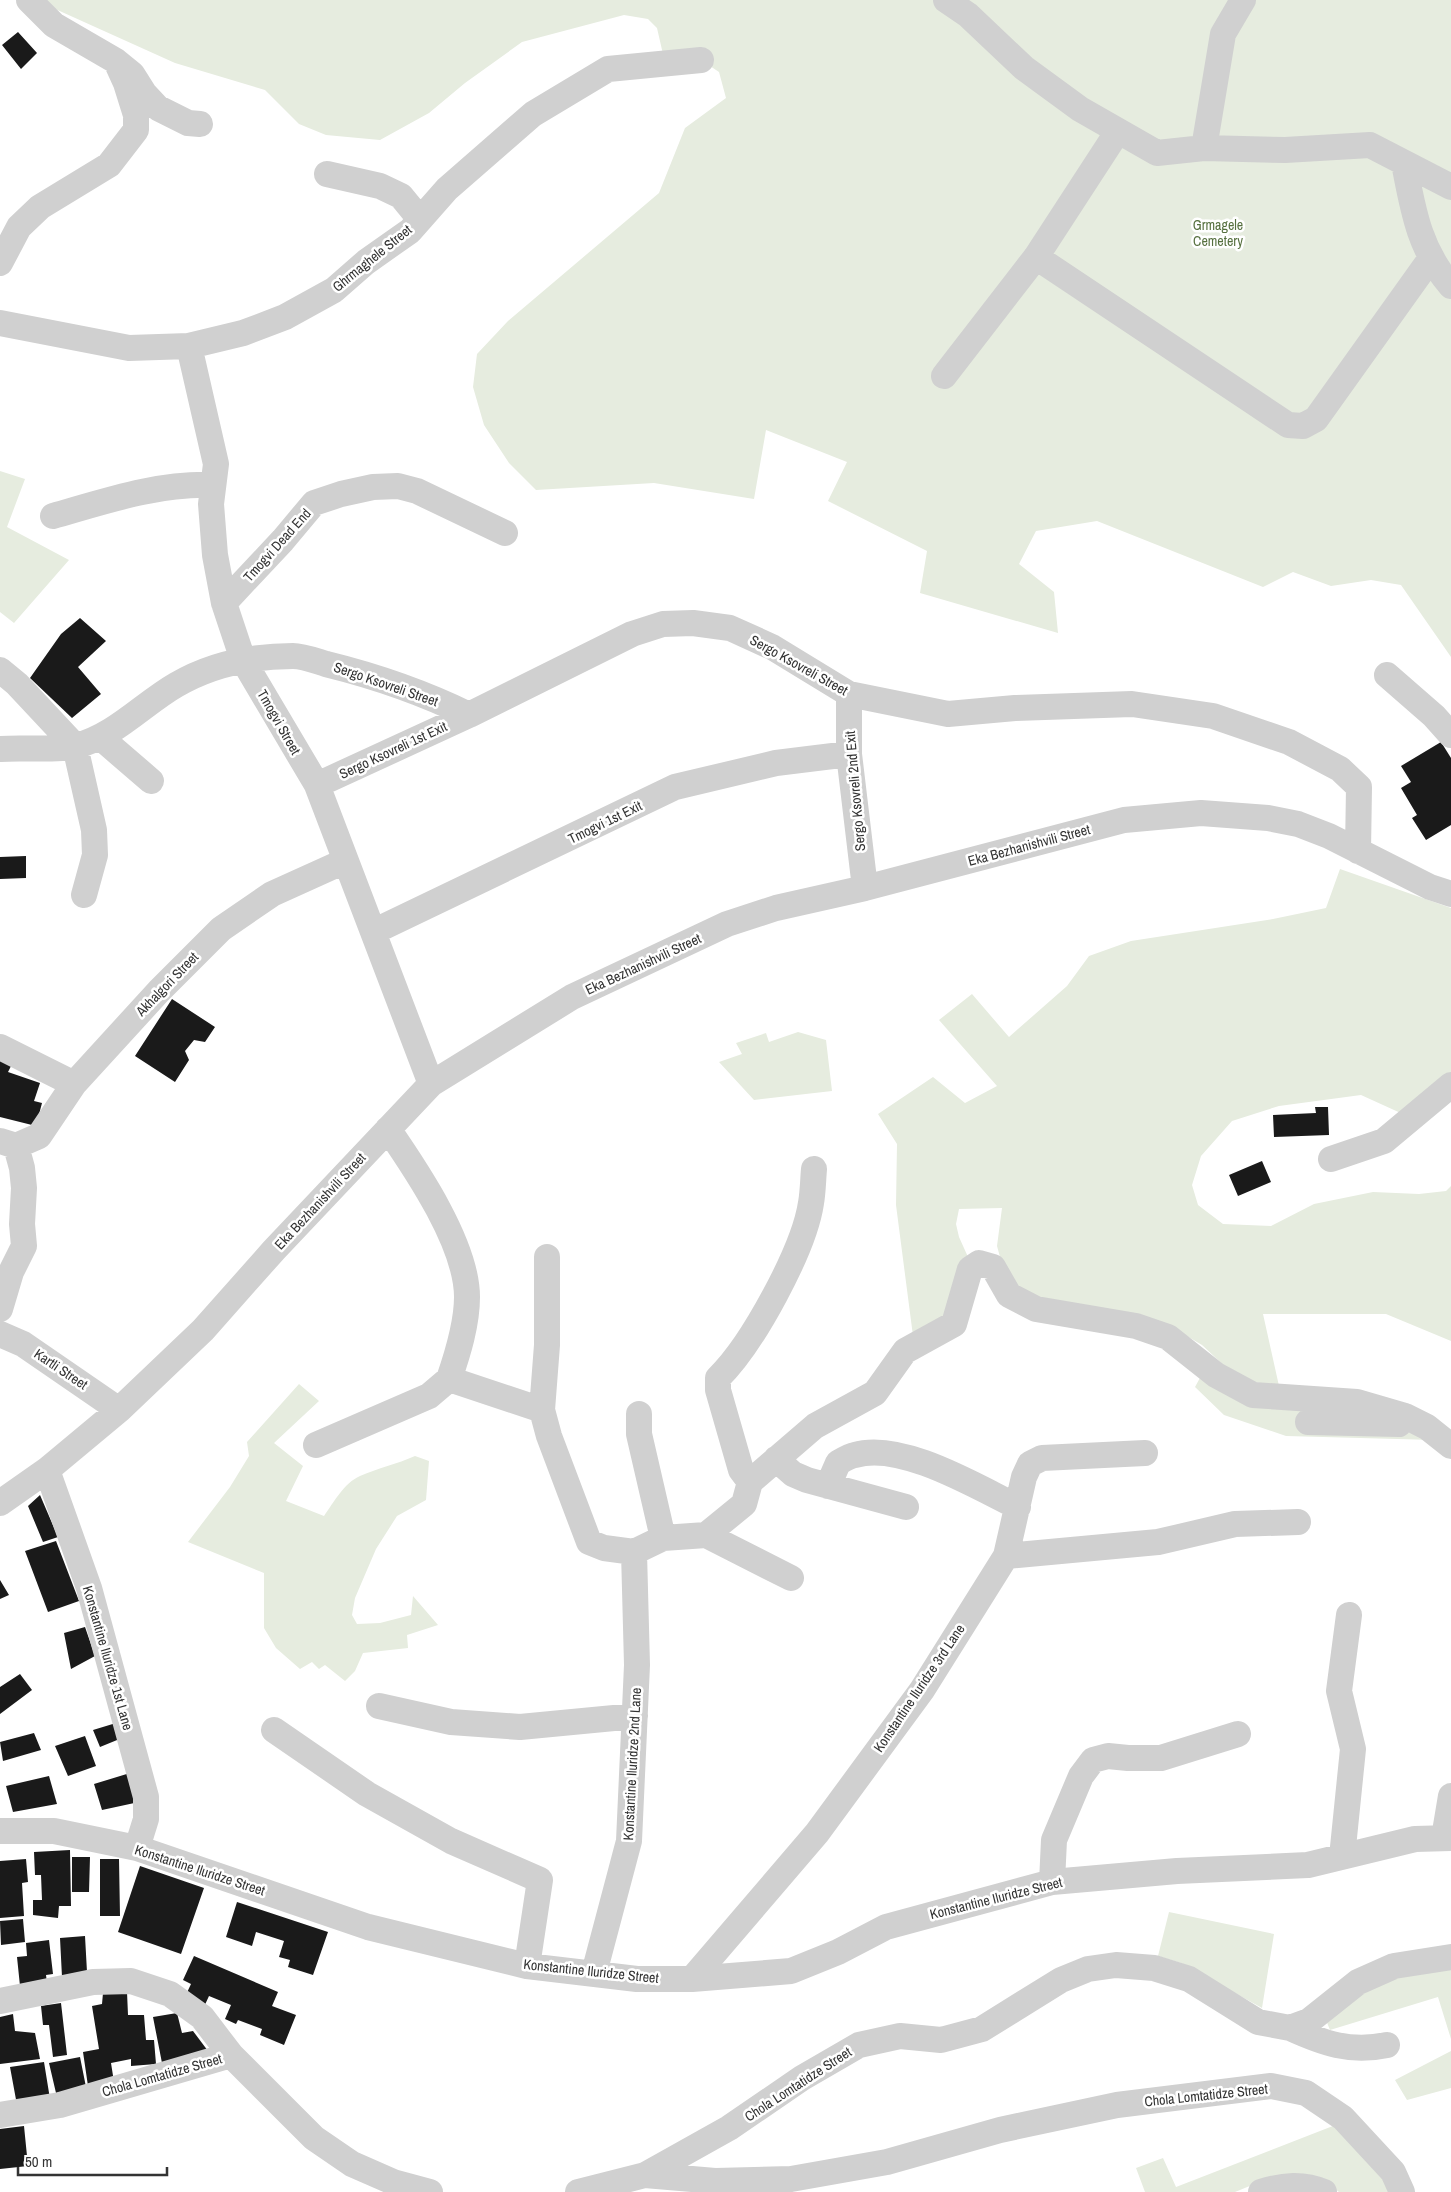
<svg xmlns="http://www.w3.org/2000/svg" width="1451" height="2192" font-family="'Archivo Narrow',sans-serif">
	<rect width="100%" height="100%" fill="#fff"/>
	<!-- green -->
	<path fill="#e6ecdf" d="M45 0H1451V657L1401 585 1371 580 1331 586 1293 572 1263 587 1097 521 1036 531 1019 564 1054 592 1058 633 920 593 927 551 828 501 847 462 766 430 754 499 654 483 536 490 509 463 484 425 473 387 477 354 508 321 659 193 685 128 726 98 719 72 701 60 665 63 657 28 648 19 624 15 522 42 465 83 429 113 380 140 326 135 299 124 265 90 175 63 53 8Z
		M0 471 25 479 7 527 69 560 14 623 0 612Z
		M1340 869 1451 908V1078L1405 1115 1361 1095 1279 1106 1232 1121 1201 1156 1192 1185 1198 1205 1223 1224 1271 1226 1314 1204 1373 1192 1419 1194 1446 1191 1451 1186V1341L1386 1314H1263L1279 1386 1254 1382 1233 1374 1202 1345 1165 1323 1041 1300 1021 1290 1003 1268 997 1246 1002 1208 959 1209 956 1224 959 1237 968 1257 952 1322 913 1336 896 1205 897 1144 878 1114 933 1077 965 1103 997 1086 939 1020 972 994 1009 1037 1067 986 1089 956 1131 941 1273 919 1326 908Z
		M798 1032 826 1040 832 1091 754 1100 719 1062 742 1054 736 1043 766 1033 769 1042Z
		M1201 1376 1403 1431 1434 1440 1286 1436 1224 1415 1195 1387Z
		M299 1384 319 1401 274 1443 303 1466 286 1501 324 1516C334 1502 344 1483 360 1476 378 1468 397 1464 415 1456L429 1461 426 1500 397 1516 376 1549 355 1598 352 1615 357 1624 380 1623 411 1615 413 1596 438 1625 407 1635 408 1648 363 1653 355 1671 345 1681 325 1665 319 1669 312 1662 300 1669 276 1648 264 1628V1573L188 1542 230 1487 249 1456 247 1442Z
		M1169 1912 1274 1934 1262 2008 1181 1963 1158 1956Z
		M1451 1968V2039L1438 1997 1330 2030 1326 2020 1393 1973Z
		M1451 2051V2088L1407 2100 1395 2080Z
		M1338 2124 1395 2192H1339L1324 2180 1262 2181 1235 2192H1145L1136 2168 1163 2158 1176 2187Z"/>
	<!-- building -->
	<path fill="#1a1a1a" d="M18 32 37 53 21 69 2 45Z
		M80 618 106 641 78 667 101 694 72 718 30 678 61 634Z
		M1441 742 1451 758V825L1426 840 1412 818 1417 815 1401 788 1411 782 1401 766Z
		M26 856V878L0 879V857Z
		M172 999 215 1027 205 1042 194 1040 185 1051 189 1060 175 1082 135 1056Z
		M0 1060 11 1066 8 1072 40 1083 34 1101 42 1103 36 1126 0 1117Z
		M1315 1107H1328L1329 1135 1274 1137 1273 1115 1316 1113Z
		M1262 1161 1271 1182 1238 1196 1229 1175Z
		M40 1495 58 1537 43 1542 28 1506Z
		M56 1541 79 1601 48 1612 25 1551Z
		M0 1580 9 1595 0 1599Z
		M85 1627 95 1656 71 1669 64 1633Z
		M20 1674 32 1690 0 1714V1687Z
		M116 1723 122 1738 100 1747 93 1730Z
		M34 1733 41 1750 3 1761 0 1742Z
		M85 1736 96 1766 68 1776 55 1746Z
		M130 1773 139 1802 102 1810 94 1784Z
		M49 1776 57 1804 13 1812 6 1786Z
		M70 1850 71 1906H59L58 1918 33 1915V1900H42L41 1875H35L34 1852Z
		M72 1857H90L89 1892H72Z
		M26 1859 28 1882 22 1883 24 1916 0 1918V1861Z
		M100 1859H119L120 1916H100Z
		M140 1866 204 1888 181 1954 118 1932Z
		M237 1902 328 1932 313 1975 288 1967 290 1960 279 1957 284 1941 256 1932 252 1946 226 1937Z
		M23 1919 25 1942 1 1945 0 1921Z
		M85 1936 87 1972 62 1977 60 1938Z
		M49 1940 53 1974 46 1975 47 1983 20 1986 17 1957 27 1956 26 1943Z
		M194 1956 278 1992 272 2006 296 2015 284 2045 260 2035 262 2029 238 2020 236 2024 225 2019 231 2005 209 1996 203 2009 183 2001 191 1984 183 1980Z
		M127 1992 128 2015H144L146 2040H154L156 2064 131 2066V2059L111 2063 114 2082 88 2086 83 2052 99 2049 92 2006 102 2004 103 1993Z
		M61 2003 67 2055 53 2057 49 2025H43L41 2006Z
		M177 2013 182 2033 193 2031 208 2051 162 2063 153 2017Z
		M13 2014 15 2031 35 2033 40 2059 0 2064V2017Z
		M80 2057 86 2087 56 2093 49 2063Z
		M44 2062 50 2099 17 2105 10 2067Z
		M24 2126 28 2166 0 2169V2129Z"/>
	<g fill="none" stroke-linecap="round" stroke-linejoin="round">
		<!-- minor -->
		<path stroke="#d0d0d0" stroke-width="26" d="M29 0 54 25 116 61 132 74 144 93 158 108 188 123 200 124
			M946 0 968 15 1024 68 1080 109 1157 153 1204 148 1285 150 1370 145 1451 187
			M1204 148 1223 34 1243 0
			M1404 163C1413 210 1419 249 1451 286
			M327 174 380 186 401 196 419 218
			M1036 257 1288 425 1303 426 1316 419 1431 258
			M0 263 19 227 40 207 109 165 136 130V115L126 83 116 61
			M0 323 129 348 189 346 243 333 285 317 334 290 366 262 410 231 447 189 533 114 608 69 701 60
			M189 346 216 464 211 504 215 555 224 603 243 660 317 785 431 1084
			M944 376 1036 257 1118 131
			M53 516C106 501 158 483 213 485
			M224 603 283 540 314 503 341 494 373 487 398 486 417 491 505 533
			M0 670 17 684 75 746 94 830 95 855 84 895
			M1387 675 1434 716 1451 735
			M849 694V754L865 888
			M100 737 151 781
			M0 749C23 747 55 751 76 746 115 736 143 704 176 685 212 664 252 656 293 656 303 656 316 661 326 664 375 676 424 693 469 715
			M317 785 469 715 632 634 663 624 693 623 730 628 772 647 849 694 948 714 1015 708 1132 704 1213 716 1289 742 1340 769 1359 787 1358 851
			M373 932 675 787 776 763 849 754
			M0 1047 74 1084
			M388 1129C417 1171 467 1245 467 1297 467 1324 458 1353 449 1379
			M0 1141 16 1146 39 1136 74 1084 159 991 221 929 272 894 345 861
			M1331 1159 1384 1141 1451 1085
			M0 1309 11 1272 24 1246 22 1224 24 1188 22 1168 16 1146
			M0 1334 23 1344 119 1410
			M542 1410 547 1345V1257
			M639 1414V1434L663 1538
			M1308 1422 1399 1424
			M316 1445 429 1396 449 1379 542 1410 549 1436 589 1542 604 1548 634 1552 663 1538 706 1535 791 1578
			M776 1459 793 1474 807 1480 906 1507
			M47 1470 89 1588 146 1797V1819L137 1848
			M750 1482 741 1470 718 1390V1378C752 1345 804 1250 811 1203 813 1192 813 1180 814 1169
			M828 1486 838 1463C843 1460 849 1456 855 1455 901 1441 977 1487 1018 1507
			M0 1503 47 1470 119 1410 203 1330 274 1250 431 1084 572 997 727 924 776 908 865 888 1124 820 1201 813 1268 818 1298 824 1329 836 1430 887 1451 894
			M706 1535 744 1504 750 1482 815 1426 875 1393 905 1351 954 1324 970 1269 979 1263 993 1267 1009 1295 1036 1309 1136 1326 1168 1337 1216 1375 1253 1395 1357 1402 1405 1416 1427 1427 1451 1446
			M1006 1556 1158 1542 1235 1524 1298 1522
			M379 1706 451 1722 520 1727 635 1716
			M274 1730 367 1794 451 1841 540 1880 527 1966
			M0 1831H54L137 1848 368 1927 527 1966 637 1979H692L791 1971 838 1952 886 1927 1052 1882 1177 1871 1308 1865 1415 1839 1451 1838
			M1444 1838 1451 1796
			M1342 1857 1353 1749 1339 1691 1349 1615
			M1052 1882 1054 1840 1081 1776 1093 1760 1108 1756 1128 1758H1161L1238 1734
			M594 1973 629 1841 637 1665 634 1552
			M692 1979 817 1833 922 1690 1006 1556 1024 1477 1030 1464 1042 1458 1145 1453
			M0 2001 93 1982 131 1981 170 1994 202 2017 231 2055 314 2138 352 2164 393 2182 430 2192
			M1290 2028C1323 2043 1350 2053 1387 2045
			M0 2115 60 2105 231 2055
			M645 2175 715 2181 791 2179 887 2162 1000 2130 1117 2105 1271 2086 1306 2093 1343 2118 1393 2172 1402 2192
			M578 2192 645 2175 729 2128 802 2078 859 2045 900 2036 941 2040 982 2029 1061 1980 1088 1969 1116 1965 1154 1968 1189 1979 1258 2022 1290 2028 1309 2021 1358 1982 1394 1966 1451 1957
			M1261 2192C1283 2185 1303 2183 1324 2192"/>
	</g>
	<g text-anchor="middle" stroke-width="5" stroke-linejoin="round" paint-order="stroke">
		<!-- park labels -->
		<g font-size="14" fill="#56703f" stroke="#fff">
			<text x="1218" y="230">Grmagele<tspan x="1218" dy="16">Cemetery</tspan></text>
		</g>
		<!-- street labels -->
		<g font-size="14" fill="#333" stroke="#fff">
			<text transform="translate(372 258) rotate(-39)" y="5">Ghrmaghele Street</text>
			<text transform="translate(277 545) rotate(-48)" y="5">Tmogvi Dead End</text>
			<text transform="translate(799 665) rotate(29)" y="5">Sergo Ksovreli Street</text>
			<text transform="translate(386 684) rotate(19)" y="5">Sergo Ksovreli Street</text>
			<text transform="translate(279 722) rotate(60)" y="5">Tmogvi Street</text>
			<text transform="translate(393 750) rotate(-25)" y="5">Sergo Ksovreli 1st Exit</text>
			<text transform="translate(855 791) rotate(-95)" y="5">Sergo Ksovreli 2nd Exit</text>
			<text transform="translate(605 822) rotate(-26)" y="5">Tmogvi 1st Exit</text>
			<text transform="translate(1029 845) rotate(-15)" y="5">Eka Bezhanishvili Street</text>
			<text transform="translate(643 964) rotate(-25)" y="5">Eka Bezhanishvili Street</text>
			<text transform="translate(167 984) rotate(-46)" y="5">Akhalgori Street</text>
			<text transform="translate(320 1201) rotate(-47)" y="5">Eka Bezhanishvili Street</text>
			<text transform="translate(61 1369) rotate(34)" y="5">Kartli Street</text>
			<text transform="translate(108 1658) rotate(74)" y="5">Konstantine Iluridze 1st Lane</text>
			<text transform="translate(919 1688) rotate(-56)" y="5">Konstantine Iluridze 3rd Lane</text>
			<text transform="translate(632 1764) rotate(-87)" y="5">Konstantine Iluridze 2nd Lane</text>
			<text transform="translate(200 1870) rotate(18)" y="5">Konstantine Iluridze Street</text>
			<text transform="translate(996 1898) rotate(-14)" y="5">Konstantine Iluridze Street</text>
			<text transform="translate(591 1971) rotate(6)" y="5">Konstantine Iluridze Street</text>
			<text transform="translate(162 2075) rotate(-16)" y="5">Chola Lomtatidze Street</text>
			<text transform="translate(798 2084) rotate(-33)" y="5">Chola Lomtatidze Street</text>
			<text transform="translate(1206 2095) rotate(-6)" y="5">Chola Lomtatidze Street</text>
		</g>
	</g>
	<!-- scale -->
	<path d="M18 2167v8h149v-8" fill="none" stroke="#333333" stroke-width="2.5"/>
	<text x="25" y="2167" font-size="15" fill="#333333" stroke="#ffffff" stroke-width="4" paint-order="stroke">50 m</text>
</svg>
